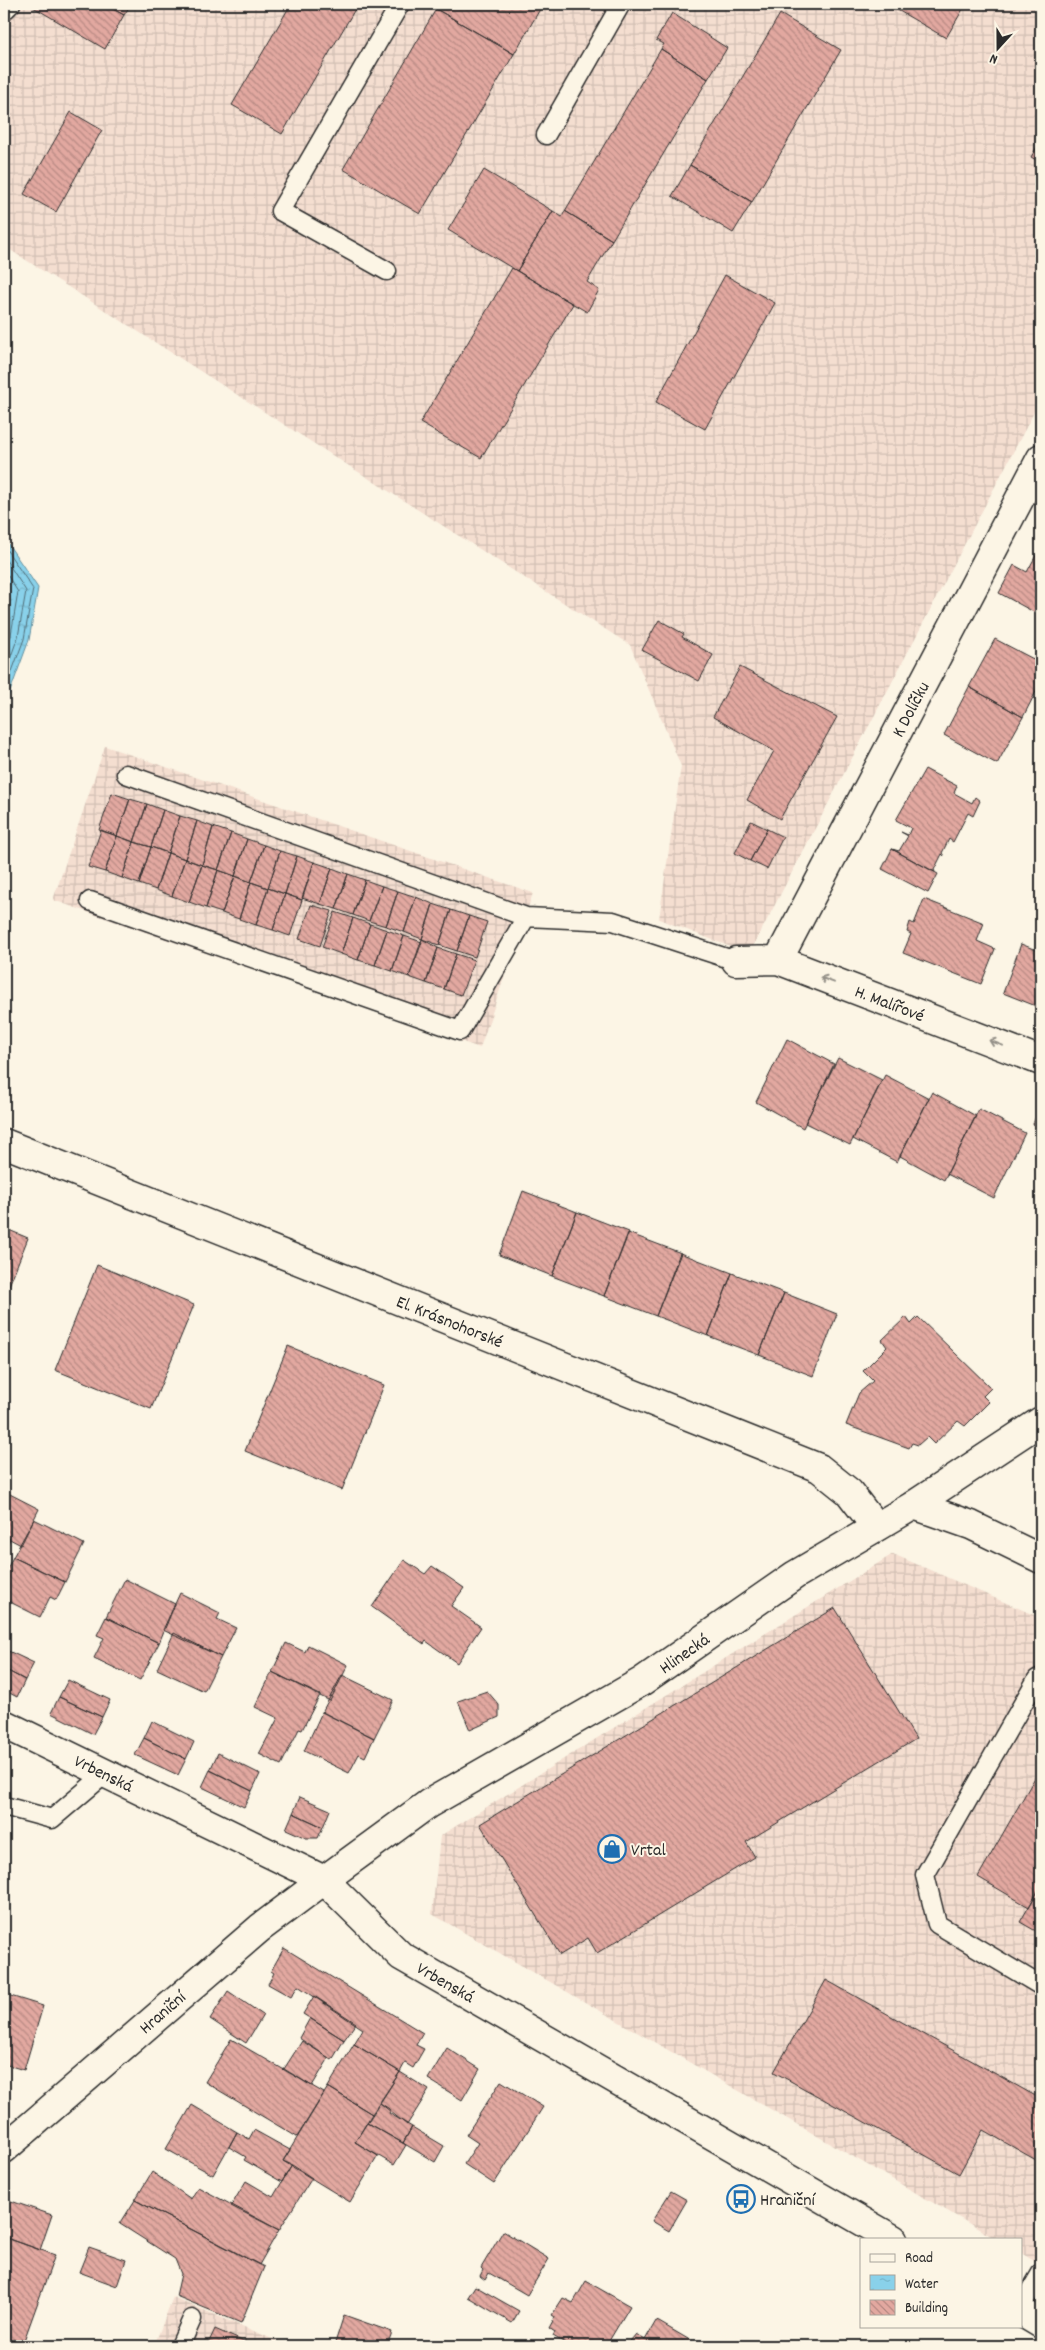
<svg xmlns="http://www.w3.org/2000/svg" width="1045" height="2350" font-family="Dekko,sans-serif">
	<defs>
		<pattern id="industrial-grid" width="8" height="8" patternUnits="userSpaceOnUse" patternTransform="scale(1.25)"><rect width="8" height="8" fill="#f4ded0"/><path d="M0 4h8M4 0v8" fill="none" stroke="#d1bfb3"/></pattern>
		<pattern id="water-ripples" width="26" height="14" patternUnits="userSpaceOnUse" patternTransform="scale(1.25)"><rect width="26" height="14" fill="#89d1ea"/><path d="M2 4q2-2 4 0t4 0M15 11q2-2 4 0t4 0" fill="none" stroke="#76b4c9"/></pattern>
		<pattern id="building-back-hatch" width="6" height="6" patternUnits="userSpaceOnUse" patternTransform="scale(1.25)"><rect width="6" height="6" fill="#e2a8a0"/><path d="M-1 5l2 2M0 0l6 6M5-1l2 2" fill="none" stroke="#b78983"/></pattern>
	</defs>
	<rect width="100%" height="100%" fill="#fcf5e5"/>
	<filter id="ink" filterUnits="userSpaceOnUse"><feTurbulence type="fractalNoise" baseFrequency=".02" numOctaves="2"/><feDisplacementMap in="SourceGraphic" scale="10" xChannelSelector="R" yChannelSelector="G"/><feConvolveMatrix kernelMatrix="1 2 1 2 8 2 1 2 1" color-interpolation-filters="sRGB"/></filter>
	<g filter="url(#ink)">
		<!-- industrial -->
		<path fill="url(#industrial-grid)" d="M4 4H1041V399L749 954 659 919 681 766 630 645 4 246Z
			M105 746 533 893 480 1048 53 900Z
			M893 1554 1041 1618V2265L1021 2253V2239H996L432 1914 440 1836Z
			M173 2297 289 2346H154Z"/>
		<!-- water -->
		<path fill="url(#water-ripples)" stroke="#638f9e" d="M4 538 38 588 29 640 4 708Z"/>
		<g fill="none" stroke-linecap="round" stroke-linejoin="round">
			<!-- shore -->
			<path stroke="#516d77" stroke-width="1" d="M4 546 33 589 24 639 4 693
				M4 557 26 591 18 637 4 675
				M4 570 18 592 11 635 4 654"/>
		</g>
		<!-- building -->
		<path fill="url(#building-back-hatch)" stroke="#2b2b2b" d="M28 4H104L124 15 105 49Z
			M104 4H131L124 15Z
			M291 4H358L282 134 232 105Z
			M439 4H543L514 54 436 9Z
			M887 4H966L946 38Z
			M436 9 514 54 420 214 343 169Z
			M672 13 727 48 708 79 661 49 664 44 656 40Z
			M780 14 841 50 752 202 690 165Z
			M661 49 708 79 612 240 565 211Z
			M71 112 102 130 56 212 24 194Z
			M1041 140V163L1031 157Z
			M690 165 752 202 733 233 672 196Z
			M484 170 553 211 517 271 448 230Z
			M553 211 562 217 565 211 612 240 587 282 599 290 587 312 517 271Z
			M512 268 573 304 481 458 420 423Z
			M725 275 775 303 705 429 656 402Z
			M1040 548H1041V616L999 593 1014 565 1027 572Z
			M659 620 684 634 682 637 713 655 699 681 642 650Z
			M995 639 1041 663V682L1023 717 969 687Z
			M740 667 837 717 780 819 747 800 774 751 713 717Z
			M969 687 1023 717 997 764 944 735Z
			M925 769 957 786 954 793 972 803 975 797 980 801 973 816 968 813 953 842 949 839 942 853 944 856 942 854 934 870 935 872 892 849 899 851 908 836 901 832 908 835 911 828 896 820Z
			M112 793 130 799 117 836 99 830Z
			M130 799 147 804 134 842 117 836Z
			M147 804 163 810 151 847 134 842Z
			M163 810 180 816 168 853 151 847Z
			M180 816 197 821 185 859 168 853Z
			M197 821 213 827 202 865 185 859Z
			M751 821 767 829 750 861 735 853Z
			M213 827 231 833 218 870 202 865Z
			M767 829 783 837 767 869 750 861Z
			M101 830 117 836 105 872 88 867Z
			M231 833 247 839 235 876 218 870Z
			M117 836 134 842 122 878 105 872Z
			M247 839 264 845 251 882 235 876Z
			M134 842 151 847 139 884 122 878Z
			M264 845 280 851 268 888 251 882Z
			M151 847 168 853 156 890 139 884Z
			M892 849 938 874 928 893 882 869Z
			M280 851 297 856 285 894 268 888Z
			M168 853 185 859 172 896 156 890Z
			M297 856 314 862 302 900 285 894Z
			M185 859 202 865 189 902 172 896Z
			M314 862 332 868 320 904 302 898Z
			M202 865 218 870 206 908 189 902Z
			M332 868 348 874 336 909 320 904Z
			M218 870 235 876 222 913 206 908Z
			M348 874 365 880 353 915 336 909Z
			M235 876 251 882 239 919 222 913Z
			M365 880 382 886 369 921 353 915Z
			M251 882 268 888 256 925 239 919Z
			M382 886 398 891 386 926 369 921Z
			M268 888 285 894 273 930 256 925Z
			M398 891 416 897 404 932 386 926Z
			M285 894 302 900 290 936 273 930Z
			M416 897 433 904 422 939 404 932Z
			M924 899 984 923 977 941 995 949 981 984 903 953 911 934 907 932 910 922 914 924Z
			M433 904 451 910 439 945 422 939Z
			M311 905 332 911 320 946 299 939Z
			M451 910 469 916 457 951 439 945Z
			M335 912 353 918 341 954 322 947Z
			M469 916 487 922 475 957 457 951Z
			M353 918 370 924 358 960 341 954Z
			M370 924 387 930 375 965 358 960Z
			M387 930 404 936 392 971 375 965Z
			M404 936 422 942 409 977 392 971Z
			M422 939 438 948 426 983 409 977Z
			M1021 944 1041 952V1008L1003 993Z
			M438 948 456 954 444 989 426 983Z
			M456 954 474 960 461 995 444 989Z
			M787 1039 834 1064 803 1128 756 1102Z
			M838 1058 882 1080 850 1145 805 1123Z
			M885 1075 929 1098 897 1162 853 1139Z
			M932 1092 976 1116 944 1180 900 1156Z
			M1041 1104V1127L1033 1124Z
			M979 1109 1025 1133 994 1198 947 1174Z
			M523 1191 577 1212 552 1276 499 1255Z
			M577 1212 629 1232 604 1296 552 1276Z
			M4 1228 28 1238 4 1298Z
			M628 1233 681 1253 656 1316 604 1296Z
			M680 1253 732 1273 708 1336 656 1316Z
			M97 1265 194 1305 151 1409 55 1370Z
			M732 1273 784 1293 759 1355 708 1336Z
			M784 1293 837 1314 813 1376 759 1355Z
			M906 1317 911 1324 918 1317 991 1388 983 1396 989 1402 965 1426 958 1421 934 1444 927 1437 918 1445 912 1443 909 1448 846 1425 859 1393 873 1381 863 1371 887 1347 882 1340Z
			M288 1346 384 1385 342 1490 245 1451Z
			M4 1491 39 1509 21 1545 4 1536Z
			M34 1519 84 1544 65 1582 13 1557Z
			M4 1536 10 1539 4 1552Z
			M13 1557 65 1582 56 1600 50 1597 40 1617 4 1599V1575Z
			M404 1560 425 1574 432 1566 464 1588 451 1606 481 1627 457 1663 426 1641 424 1644 372 1607Z
			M125 1579 175 1604 159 1643 106 1617Z
			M180 1593 220 1613 217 1619 236 1628 221 1657 163 1630Z
			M835 1608 916 1739 746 1842 755 1857 597 1953 588 1938 560 1955 480 1824Z
			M106 1617 159 1643 140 1680 94 1658 104 1638 97 1635Z
			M174 1633 221 1657 204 1691 157 1669Z
			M286 1643 305 1652 308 1645 348 1665 330 1701 272 1672Z
			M4 1649 34 1663 25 1680 4 1669Z
			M4 1669 25 1680 17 1697 4 1690Z
			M272 1672 320 1695 302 1730 299 1729 281 1765 259 1754 278 1718 255 1707Z
			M342 1675 393 1700 374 1738 322 1712Z
			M68 1680 110 1700 102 1717 59 1697Z
			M487 1691 499 1705V1717L470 1730 458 1701Z
			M59 1697 102 1717 93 1734 51 1713Z
			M322 1712 374 1738 365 1757 359 1754 349 1773 304 1751Z
			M152 1721 194 1742 186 1759 144 1738Z
			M144 1738 186 1759 178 1775 135 1755Z
			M218 1753 260 1774 252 1791 210 1770Z
			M1041 1767V1886L1029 1907 978 1877Z
			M210 1770 252 1791 244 1807 202 1787Z
			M300 1797 330 1810 323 1827 293 1813Z
			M293 1813 323 1827 318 1838H306L286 1829Z
			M1041 1886V1934L1020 1922Z
			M284 1948 423 2033 416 2045 424 2049 413 2068 405 2063 400 2072 354 2044 363 2029 298 1986 291 1997 268 1984 274 1973 271 1971Z
			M826 1980 1041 2099V2149L1036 2160 983 2130 959 2174 774 2072Z
			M228 1991 263 2015 246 2043 210 2019Z
			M4 1994 43 2006 24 2070 4 2064Z
			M314 1996 356 2023 344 2040 303 2014Z
			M310 2018 344 2040 332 2060 299 2038Z
			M231 2039 324 2093 297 2137 205 2082Z
			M302 2041 329 2058 312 2086 284 2069Z
			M354 2044 400 2072 372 2114 328 2087Z
			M447 2048 480 2069 462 2100 428 2079Z
			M400 2072 429 2090 407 2125 380 2103Z
			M501 2081 543 2107 494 2184 464 2164 478 2143 466 2135Z
			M328 2087 372 2114 355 2142 378 2156 350 2202 283 2161Z
			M380 2103 391 2110 389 2113 412 2127 403 2143 367 2123Z
			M192 2105 237 2132 213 2175 166 2149Z
			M367 2123 406 2145 394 2165 355 2142Z
			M412 2127 444 2146 435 2162 403 2143Z
			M254 2130 290 2150 283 2161 292 2165 282 2182 244 2160 246 2157 229 2147 237 2132 249 2139Z
			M292 2165 312 2178 279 2230 231 2206 246 2181 273 2197Z
			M152 2172 191 2199 198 2187 279 2230 259 2265 135 2200Z
			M671 2191 687 2200 669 2231 652 2221Z
			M8 2200 52 2215 40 2250 4 2237V2213Z
			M135 2200 264 2267 241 2323 176 2296 181 2274 175 2259 120 2224Z
			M503 2231 549 2259 527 2295 489 2273 485 2280 480 2276 483 2270 481 2268Z
			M4 2237 55 2255 22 2346 4 2341Z
			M89 2247 126 2260 117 2286 79 2272Z
			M586 2281 630 2306 606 2346H579L572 2342 570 2346 553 2336 555 2332 549 2328 555 2317 552 2315 563 2298 573 2303Z
			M475 2286 519 2311 512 2323 468 2297Z
			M344 2315 392 2332 387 2346H334Z
			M656 2321 659 2322 700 2346H626L636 2334 645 2340Z
			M215 2329 249 2344 248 2346H207Z"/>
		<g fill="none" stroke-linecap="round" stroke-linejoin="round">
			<defs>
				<path id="lane" d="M4 11 11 4
					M546 135 621 4
					M387 271 280 211 400 4
					M126 774 526 917 613 921 736 961
					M90 901 460 1031 526 917
					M1041 1677 1037 1679 925 1875 937 1924 1041 1986
					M4 1806 52 1819 105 1774
					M1021 2307 1041 2273
					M180 2346 192 2319"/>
				<path id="street" d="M778 960 1041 458
					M736 961 778 960 1041 1061
					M4 1143 819 1468 849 1492 876 1527
					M914 1505 971 1525 1041 1559
					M4 1724 324 1880 260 1928 4 2149"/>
				<path id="secondary" d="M893 2239 401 1956 324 1880 428 1804 641 1682 795 1575 914 1505 1041 1421
					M1021 2312 1041 2324"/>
			</defs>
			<!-- lane casing -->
			<use href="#lane" stroke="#2b2b2b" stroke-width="21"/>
			<!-- street casing -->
			<use href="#street" stroke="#2b2b2b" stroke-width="31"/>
			<!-- secondary casing -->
			<use href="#secondary" stroke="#2b2b2b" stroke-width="31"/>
			<!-- lane -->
			<use href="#lane" stroke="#fcf5e5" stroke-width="18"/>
			<!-- street -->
			<use href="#street" stroke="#fcf5e5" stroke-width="28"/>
			<!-- secondary -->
			<use href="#secondary" stroke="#fcf5e5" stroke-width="28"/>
		</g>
		<!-- one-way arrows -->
		<defs><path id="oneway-shaft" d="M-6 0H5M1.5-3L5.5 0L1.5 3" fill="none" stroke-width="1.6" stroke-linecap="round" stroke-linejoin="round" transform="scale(1.25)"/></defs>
		<g stroke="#949088">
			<use href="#oneway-shaft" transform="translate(827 980) rotate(-159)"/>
			<use href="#oneway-shaft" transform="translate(996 1043) rotate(-159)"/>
		</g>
	</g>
	<!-- icons -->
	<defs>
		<symbol id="shop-ring" viewBox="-11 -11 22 22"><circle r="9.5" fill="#fcf5e5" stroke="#1f6fb2" stroke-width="1.5"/><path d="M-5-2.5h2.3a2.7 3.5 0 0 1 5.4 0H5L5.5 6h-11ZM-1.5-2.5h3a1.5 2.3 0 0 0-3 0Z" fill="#1f6fb2"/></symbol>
		<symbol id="bus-ring" viewBox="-11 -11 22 22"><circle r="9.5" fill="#fcf5e5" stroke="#1f6fb2" stroke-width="1.5"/><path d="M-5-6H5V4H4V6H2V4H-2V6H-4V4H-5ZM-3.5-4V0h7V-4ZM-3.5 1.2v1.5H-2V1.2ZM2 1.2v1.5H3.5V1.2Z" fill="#1f6fb2"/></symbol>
	</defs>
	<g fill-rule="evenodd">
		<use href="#shop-ring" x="596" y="1833" width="32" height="32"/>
		<use href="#bus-ring" x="725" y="2183" width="32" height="32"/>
	</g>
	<g text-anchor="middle" stroke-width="4" stroke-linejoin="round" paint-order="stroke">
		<!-- street labels -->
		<g font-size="18" fill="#2b2b2b" stroke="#fcf5e5">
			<text transform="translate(910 709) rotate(-62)" y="6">K Dolíčku</text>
			<text transform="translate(890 1003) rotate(21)" y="6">H. Malířové</text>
			<text transform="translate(450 1321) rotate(22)" y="6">El. Krásnohorské</text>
			<text transform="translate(684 1653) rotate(-35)" y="6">Hlinecká</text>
			<text transform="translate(104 1773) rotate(26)" y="6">Vrbenská</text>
			<text transform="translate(446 1982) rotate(30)" y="6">Vrbenská</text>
			<text transform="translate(162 2012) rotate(-41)" y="6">Hraniční</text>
		</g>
		<!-- poi labels -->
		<g font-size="18" fill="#2b2b2b" stroke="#fcf5e5" text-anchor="start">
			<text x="631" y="1855">Vrtal</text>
			<text x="760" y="2205">Hraniční</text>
		</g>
	</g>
	<!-- margin -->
	<rect width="1045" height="2350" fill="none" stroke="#fcf5e5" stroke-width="20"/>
	<rect x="10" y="10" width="1025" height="2330" fill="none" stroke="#2b2b2b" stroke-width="2" filter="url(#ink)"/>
	<!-- legend -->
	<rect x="860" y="2238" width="162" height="90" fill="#fcf5e5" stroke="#a8a49b"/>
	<rect x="870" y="2254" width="25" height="8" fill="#fcf5e5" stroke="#a8a49b"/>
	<text x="905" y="2262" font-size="15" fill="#2b2b2b">Road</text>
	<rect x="870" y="2275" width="25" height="15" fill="url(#water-ripples)" stroke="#a8a49b"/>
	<text x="905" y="2288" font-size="15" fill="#2b2b2b">Water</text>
	<rect x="870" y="2300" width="25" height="15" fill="url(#building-back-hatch)" stroke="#a8a49b"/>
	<text x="905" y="2312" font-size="15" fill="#2b2b2b">Building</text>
	<!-- north arrow -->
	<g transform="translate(998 48) rotate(201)" stroke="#fcf5e5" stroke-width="4" paint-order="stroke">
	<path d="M0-4L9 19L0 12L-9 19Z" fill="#2b2b2b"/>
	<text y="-8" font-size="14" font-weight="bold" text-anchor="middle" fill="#2b2b2b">N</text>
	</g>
</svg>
